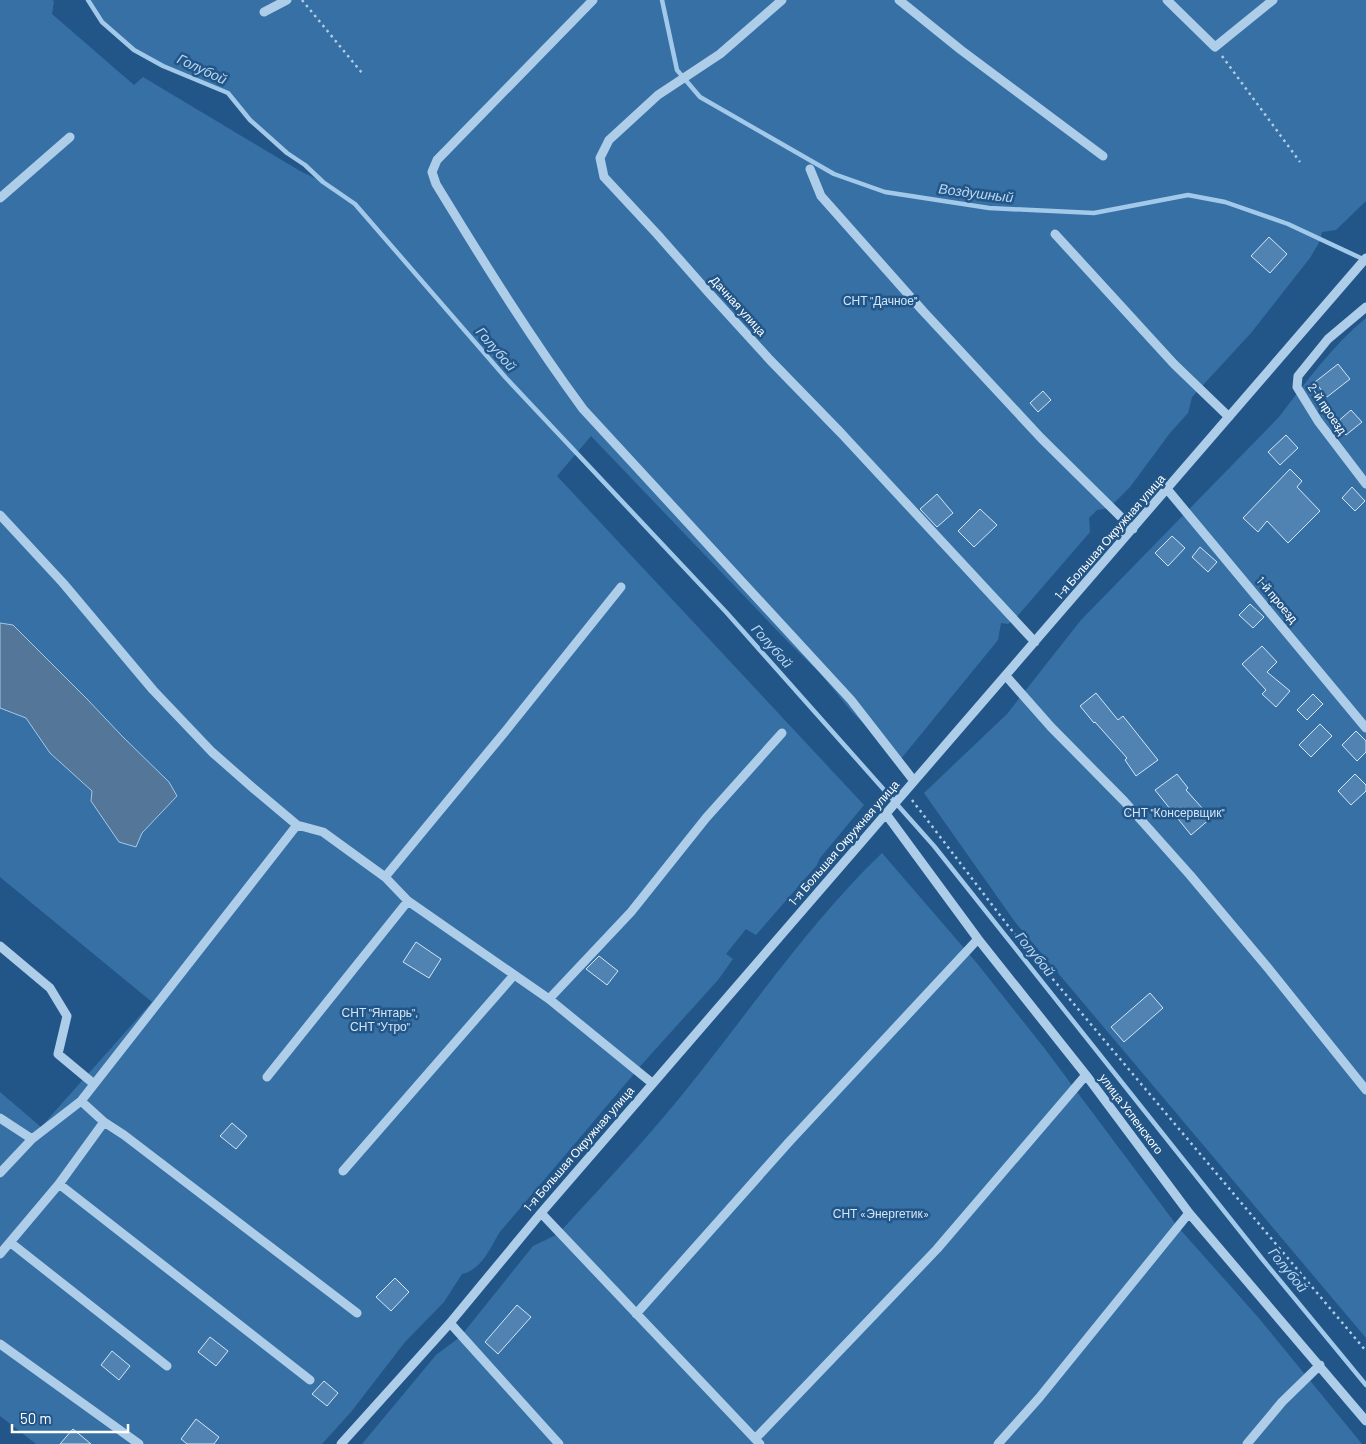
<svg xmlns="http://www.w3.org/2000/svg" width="1366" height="1444" font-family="Barlow,sans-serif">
	<rect width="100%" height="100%" fill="#235688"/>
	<!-- green -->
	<path fill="#3770a4" d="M0 0H52L54 1 52 14 134 85 143 77 300 171 321 181 305 165 287 153 250 120 228 93 163 66 134 50 102 22 88 0H1366V201L1336 230 1322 232 1320 241 1310 258 1251 333 1192 397 1188 413 1170 433 1130 487 1109 508 1097 510 1089 518 1090 532 1014 620 1008 624 1001 623 998 640 900 760 852 712 820 673 790 644 591 436 557 476 864 805 820 858 817 865 756 935 746 929 726 954 733 959 718 980 644 1062 499 1233C490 1249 481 1270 462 1274L444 1302 405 1342 351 1412 322 1444H36L0 1416V1092L41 1127 152 1002 0 877Z
		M1366 318V1338L1015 922 924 793 1007 714 1081 620 1279 417C1306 382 1332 346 1366 318Z
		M882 853 976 962 1045 1049 1178 1227 1257 1316 1362 1444H362L436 1355 460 1337 533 1246 558 1234C600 1188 643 1143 682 1095 748 1014 807 925 882 853Z"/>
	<!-- water -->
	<path fill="#537699" stroke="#a2c9ea" d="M0 623 13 625 87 699 122 736 169 782 177 796 142 833 136 847 119 842 91 801 92 791 50 753 26 718 0 708Z"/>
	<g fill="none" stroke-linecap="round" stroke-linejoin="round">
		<!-- stream -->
		<path stroke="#a2c9ea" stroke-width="4.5" d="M88 0 102 22 134 50 163 66 228 93 250 120 287 153 305 165 323 182 355 204 506 378 726 612 934 846 1263 1260 1366 1385
			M662 0 677 70 700 97 834 174 885 192 989 208 1094 213 1188 195 1225 202 1288 224 1365 260"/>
	</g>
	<!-- building -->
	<path fill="#5082b2" stroke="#d2e6f7" d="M1269 237 1287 254 1270 273 1251 256Z
		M1338 364 1350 379 1327 397 1315 382Z
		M1043 391 1051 400 1038 412 1030 403Z
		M1351 410 1362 422 1346 435 1335 424Z
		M1286 435 1298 448 1280 465 1268 452Z
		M1290 469 1302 481 1297 487 1320 511 1288 543 1267 521 1258 532 1243 518Z
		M1352 487 1365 501 1355 511 1342 498Z
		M937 494 953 513 937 527 920 509Z
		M980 509 997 525 974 547 958 531Z
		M1172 536 1185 548 1168 566 1155 553Z
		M1200 547 1217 562 1208 572 1192 557Z
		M1250 604 1264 617 1253 628 1239 615Z
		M1262 646 1277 662 1267 672 1290 691 1276 707 1262 694 1266 690 1242 664Z
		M1096 693 1118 720 1123 716 1158 760 1136 776 1125 760 1127 758 1095 722 1094 723 1080 706Z
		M1313 694 1323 704 1307 720 1297 710Z
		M1320 724 1332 736 1311 757 1299 745Z
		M1356 731 1366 741V752L1357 761 1342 745Z
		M1177 774 1188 788 1186 790 1211 818 1191 835 1155 790Z
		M1355 774 1366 785V791L1351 805 1338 791Z
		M416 942 441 959 429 978 403 962Z
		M599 956 618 971 607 985 586 969Z
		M1150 993 1163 1008 1124 1042 1111 1027Z
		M232 1123 247 1136 236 1149 220 1136Z
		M395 1278 409 1292 391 1311 376 1297Z
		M517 1305 531 1317 498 1354 485 1342Z
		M210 1337 228 1351 216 1366 198 1352Z
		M112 1351 130 1366 119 1380 101 1365Z
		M324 1381 338 1393 327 1406 312 1394Z
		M196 1419 219 1437 214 1444H187L181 1439Z
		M73 1429 91 1444H60Z"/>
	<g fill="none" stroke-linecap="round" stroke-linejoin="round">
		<!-- path -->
		<path stroke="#aecde9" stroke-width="2.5" stroke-dasharray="2.5 4" stroke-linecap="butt" d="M302 0 362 73
			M1222 56 1300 162
			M912 800 1009 927 1366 1351"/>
		<!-- minor -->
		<path stroke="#aecde9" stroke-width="9" d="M593 0 437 160 432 172 436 184C483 261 530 337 583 409L851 700 914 781
			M782 0 720 54 658 95 609 140 600 158 604 177 657 234 709 293 770 360 841 433 1035 642
			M899 0 961 50 1103 156
			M1167 0 1215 47 1273 0
			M264 12 287 0
			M810 169 821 196 923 311 1041 438 1133 529
			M0 198 70 137
			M1055 234 1174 364 1229 417
			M1366 307 1328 339 1298 376 1297 387 1318 421 1366 484
			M1167 489 1366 728
			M0 515 63 583 153 690 212 752 253 788 297 825 323 832 385 877 408 901 549 999 652 1083
			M1006 676 1051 727 1124 801 1190 875 1268 968 1366 1090
			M886 814 978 939 1086 1075 1189 1213 1366 1421
			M385 877 508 728 621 587
			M0 946 50 988 67 1016 58 1054 94 1084
			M549 999 631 912 706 818 782 733
			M267 1077 408 901
			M0 1118 32 1139
			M104 1122 124 1135 357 1313
			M343 1171 514 975
			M0 1173 32 1139 81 1101 297 825
			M59 1184 310 1380
			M541 1213 760 1444
			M11 1243 167 1366
			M0 1254 59 1184 104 1122 81 1101
			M636 1314 789 1142 978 939
			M450 1323 559 1444
			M0 1344 139 1444
			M755 1439 937 1249 1086 1075
			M341 1444 450 1323 541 1213 1366 258
			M998 1444 1039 1398 1189 1213
			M1247 1444 1282 1402 1320 1365"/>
	</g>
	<g text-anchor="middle" stroke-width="5" stroke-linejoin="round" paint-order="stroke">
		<!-- park labels -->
		<g font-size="12" fill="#d2e6f7" stroke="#235688">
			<text x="880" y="305">СНТ "Дачное"</text>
			<text x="1174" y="817">СНТ "Консервщик"</text>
			<text x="380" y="1017">СНТ "Янтарь",<tspan x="380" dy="14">СНТ "Утро"</tspan></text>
			<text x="881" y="1218">СНТ «Энергетик»</text>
		</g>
		<!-- street labels -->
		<g font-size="12" fill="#fff" stroke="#235688">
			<text transform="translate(738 306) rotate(48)" y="4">Дачная улица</text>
			<text transform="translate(1327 409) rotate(56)" y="4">2-й проезд</text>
			<text transform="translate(1110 537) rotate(-49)" y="4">1-я Большая Окружная улица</text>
			<text transform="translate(1277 600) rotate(50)" y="4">1-й проезд</text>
			<text transform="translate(844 843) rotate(-49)" y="4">1-я Большая Окружная улица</text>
			<text transform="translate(1131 1114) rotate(53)" y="4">улица Успенского</text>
			<text transform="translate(579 1149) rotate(-49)" y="4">1-я Большая Окружная улица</text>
		</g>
		<!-- water labels -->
		<g font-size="14" font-style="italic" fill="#b9d7f1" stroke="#235688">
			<text transform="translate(202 69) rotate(25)" y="5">Голубой</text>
			<text transform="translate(976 193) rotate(7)" y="5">Воздушный</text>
			<text transform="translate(496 349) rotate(49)" y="5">Голубой</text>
			<text transform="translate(772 646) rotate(48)" y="5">Голубой</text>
			<text transform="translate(1035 954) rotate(51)" y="5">Голубой</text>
			<text transform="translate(1288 1270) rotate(51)" y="5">Голубой</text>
		</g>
	</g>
	<!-- scale -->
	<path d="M12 1424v8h116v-8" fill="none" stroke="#ffffff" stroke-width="2.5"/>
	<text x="20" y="1424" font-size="15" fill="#ffffff" stroke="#235688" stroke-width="4" paint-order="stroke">50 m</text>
</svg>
